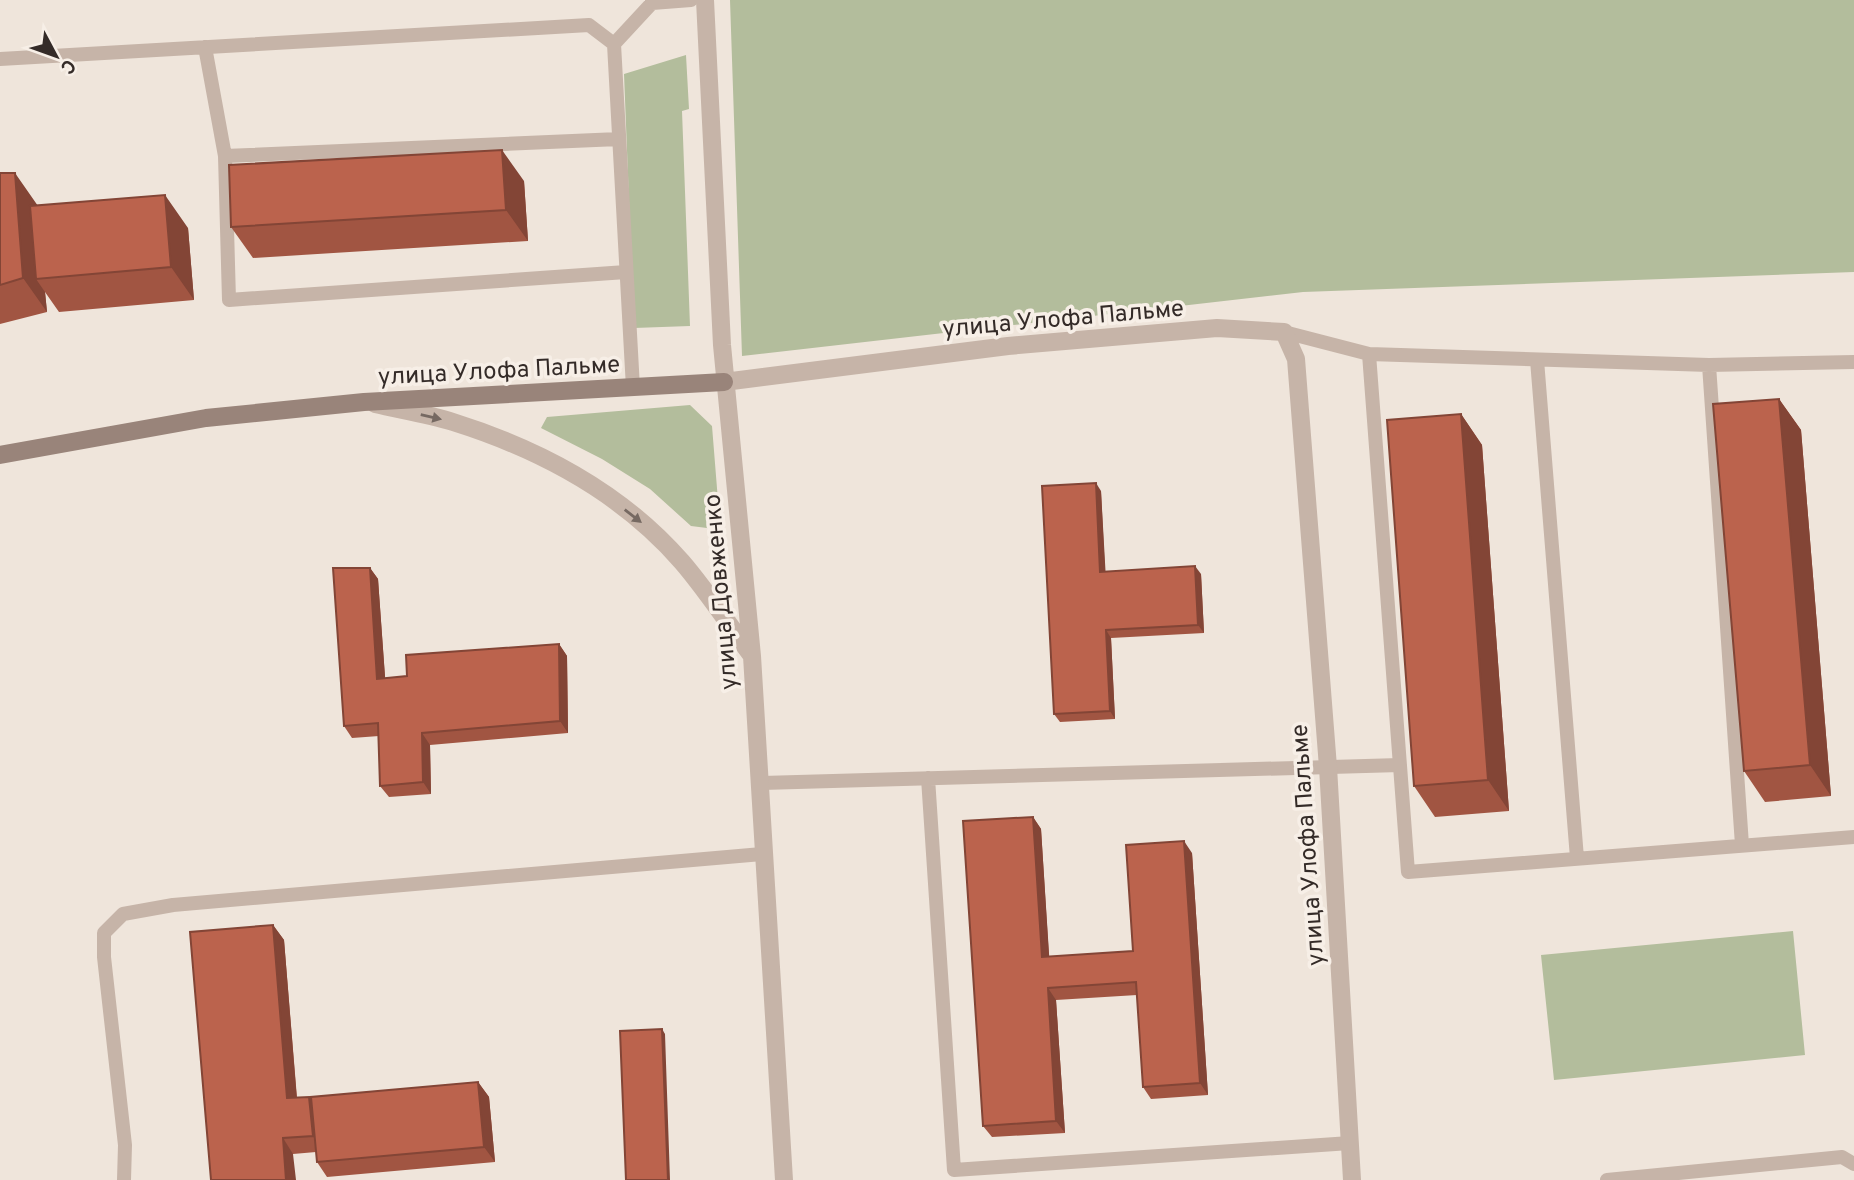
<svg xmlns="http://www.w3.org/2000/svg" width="1854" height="1180" font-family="Overpass,sans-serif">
	<rect width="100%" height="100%" fill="#efe5db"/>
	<!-- green -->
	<path fill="#b3bd9c" d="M730 0H1854V272L1303 292 742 356Z
		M686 55 689 109 682 111 690 326 634 328 624 74Z
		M690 405 712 426 719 513 707 528 691 526 650 489 602 459 541 428 547 417Z
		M1793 931 1805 1055 1554 1080 1541 955Z"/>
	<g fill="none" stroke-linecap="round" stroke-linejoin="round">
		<!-- lane -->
		<path stroke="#c6b4a8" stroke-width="14" d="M652 3 691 0
			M205 47 225 156
			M0 59 589 25 614 44
			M619 139 225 156 229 300 626 272
			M1284 332 1369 354 1709 365 1854 362
			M1369 354 1408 872 1854 837
			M1537 360 1577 858
			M1709 365 1742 845
			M633 388 614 44 652 3V0
			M928 778 954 1170 1350 1143
			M758 783 1400 765
			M124 1180 125 1145 104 957V933L123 914 173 905 762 854
			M1607 1180 1842 1157 1854 1164"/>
		<!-- street -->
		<path stroke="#c6b4a8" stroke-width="18" d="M705 0 722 345 752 656 784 1180
			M724 382 1008 346 1217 328 1284 332 1296 359 1328 767 1352 1180
			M375 404C401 410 428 414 453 422 539 449 622 493 682 562 707 591 729 625 752 656"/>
		<!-- secondary -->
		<path stroke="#99847a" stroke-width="18" d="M0 455 206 418 364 402 724 382"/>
	</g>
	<!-- wall -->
	<path fill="#a15542" d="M0 173 38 206 188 228 194 300 59 312 45 292 47 312 0 324Z
		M524 181 528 241 253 258 231 227Z
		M1779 399 1801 430 1831 796 1765 802 1744 771Z
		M1461 414 1482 445 1509 811 1435 817 1414 786Z
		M1101 491 1105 571 1201 574 1204 633 1111 638 1115 719 1060 722 1054 714Z
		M370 568 378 579 385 678 407 676 559 644 567 656 568 733 430 745 431 794 389 797 380 786 379 736 352 738 344 726Z
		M1033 817 1041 829 1049 957 1133 951 1192 853 1208 1095 1151 1099 1143 1087 1137 995 1056 1000 1065 1133 992 1137 983 1126Z
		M273 925 284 940 297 1098 309 1097 311 1099 478 1082 489 1097 495 1162 327 1177 317 1162 316 1152 293 1154 211 1180Z"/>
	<!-- shaded-wall -->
	<path fill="#834536" d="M502 150 524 181 528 241 506 210Z
		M15 173 38 206 36 279 45 292 47 312 23 278Z
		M165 195 188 228 194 300 171 267Z
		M1779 399 1801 430 1831 796 1810 765Z
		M1461 414 1482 445 1509 811 1488 780Z
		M1096 483 1101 491 1106 580 1100 572Z
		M1195 566 1201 574 1204 633 1198 625Z
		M370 568 378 579 386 690 377 679Z
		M1106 630 1111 638 1115 719 1110 711Z
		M559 644 567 656 568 733 560 721Z
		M422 733 430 745 431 794 423 782Z
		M1033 817 1041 829 1050 969 1042 957Z
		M1184 841 1192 853 1208 1095 1200 1083Z
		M273 925 284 940 298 1113 287 1098Z
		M1048 988 1056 1000 1065 1133 1056 1121Z
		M662 1029 665 1034 670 1180H668Z
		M478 1082 489 1097 495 1162 484 1147Z
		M309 1097 320 1112 323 1151 313 1136Z
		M283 1138 293 1154 296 1180H286Z"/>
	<!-- building -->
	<path fill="#bb634d" stroke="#834536" stroke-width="2" d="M502 150 506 210 231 227 229 165Z
		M0 173H15L23 278 0 285Z
		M165 195 171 267 36 279 30 206Z
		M1779 399 1810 765 1744 771 1713 404Z
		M1461 414 1488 780 1414 786 1387 420Z
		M1096 483 1100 572 1195 566 1198 625 1106 630 1110 711 1054 714 1042 486Z
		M333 568H370L377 679 407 676 406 655 559 644 560 721 422 733 423 782 380 786 378 723 344 726Z
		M1033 817 1042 957 1133 951 1126 845 1184 841 1200 1083 1143 1087 1136 982 1048 988 1056 1121 983 1126 963 821Z
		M273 925 287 1098 309 1097 313 1136 283 1138 286 1180H211L190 932Z
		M662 1029 668 1180H626L620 1031Z
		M478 1082 484 1147 317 1162 311 1097Z"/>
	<!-- one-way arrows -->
	<defs><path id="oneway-solid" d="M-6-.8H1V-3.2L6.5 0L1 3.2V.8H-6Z" transform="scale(1.75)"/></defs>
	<g fill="#766962">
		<use href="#oneway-solid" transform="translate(431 417) rotate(13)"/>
		<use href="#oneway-solid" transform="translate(633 516) rotate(38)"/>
	</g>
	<g text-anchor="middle" stroke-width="7" stroke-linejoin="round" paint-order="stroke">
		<!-- street labels -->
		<g font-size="24" fill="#342b28" stroke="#f7efe7">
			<text transform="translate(1063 318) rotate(-5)" y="8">улица Улофа Пальме</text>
			<text transform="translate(499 370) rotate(-3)" y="8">улица Улофа Пальме</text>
			<text transform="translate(720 592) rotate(-95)" y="8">улица Довженко</text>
			<text transform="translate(1307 845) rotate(-94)" y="8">улица Улофа Пальме</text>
		</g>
	</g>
	<!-- north arrow -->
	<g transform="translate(56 56) rotate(131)" stroke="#f7efe7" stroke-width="5" paint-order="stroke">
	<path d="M0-5L12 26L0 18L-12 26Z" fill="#342b28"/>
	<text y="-10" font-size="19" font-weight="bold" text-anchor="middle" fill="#342b28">С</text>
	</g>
</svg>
